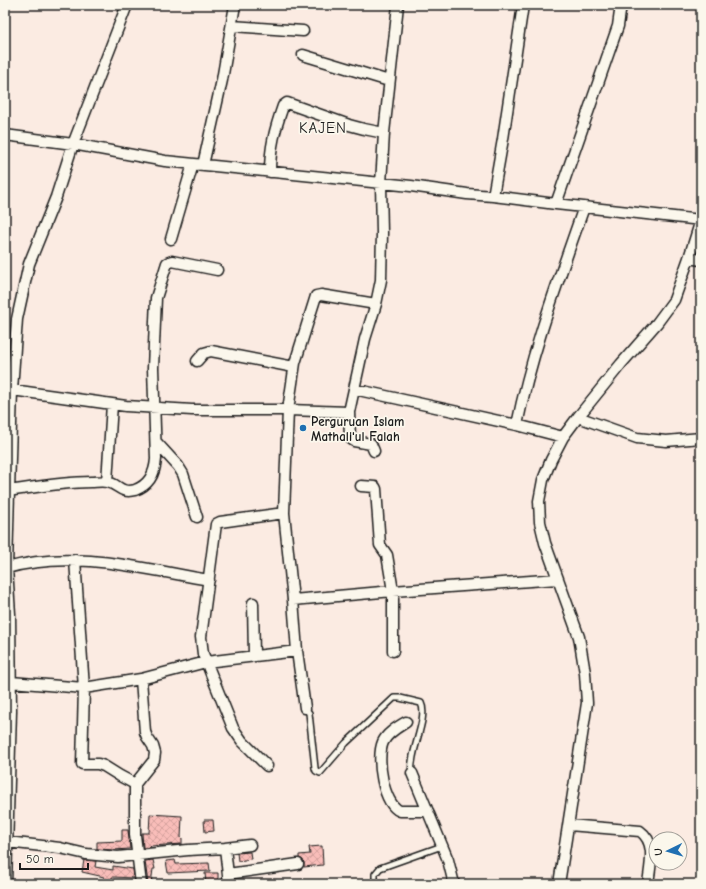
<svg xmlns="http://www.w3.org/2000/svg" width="706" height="889" font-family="'Comic Neue',sans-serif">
	<defs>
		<pattern id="building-cross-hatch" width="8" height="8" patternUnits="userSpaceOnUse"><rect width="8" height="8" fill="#f9bdb9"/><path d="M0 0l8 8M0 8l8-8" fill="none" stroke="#d5a29e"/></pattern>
	</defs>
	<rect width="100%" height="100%" fill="#fbebe2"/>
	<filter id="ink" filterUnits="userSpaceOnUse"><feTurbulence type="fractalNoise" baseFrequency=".025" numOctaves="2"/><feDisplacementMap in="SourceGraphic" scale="8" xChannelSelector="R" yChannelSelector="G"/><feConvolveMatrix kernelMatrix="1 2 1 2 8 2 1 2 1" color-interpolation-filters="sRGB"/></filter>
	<g filter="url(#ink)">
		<!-- building -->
		<path fill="url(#building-cross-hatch)" stroke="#1c1c1c" d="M150 814 182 816 181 838H182V844L150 846 151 847 143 848 142 833H149Z
			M204 820H213L214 831 205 832Z
			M122 830H128L130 849 113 850 97 849V842L122 841Z
			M322 846 323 865 304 867V863L303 860 299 858V855L310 854 309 847Z
			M250 852 251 859 238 861 237 853Z
			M84 860 96 861 95 867 113 870V866L133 869 134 878 112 877V884H104V877L82 872Z
			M153 860 155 869H153L151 884H148L145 861Z
			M175 860 176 864 209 863 210 871 168 873 166 861Z
			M205 873H218V884H206Z"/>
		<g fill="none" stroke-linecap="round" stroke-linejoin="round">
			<defs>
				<path id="service" d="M305 708 309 713 315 768 316 771 320 773 346 743 394 698H400L421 703C429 718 408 755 412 773
					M375 884V874L380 868 442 846"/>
				<path id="minor" d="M232 26 303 31
					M303 55 389 81
					M5 135 73 144 165 161 411 186 467 194 493 196 556 204 701 220
					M203 165 222 80 235 5
					M270 172C270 147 275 129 283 106L287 103 349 125 364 129 384 133
					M493 196 503 139 523 5
					M556 204 618 26 621 5
					M171 239 193 164
					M689 258 701 260
					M376 304 321 295 316 296 295 363 288 410 284 513 293 600 393 591 558 579
					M197 361 204 353 211 351 294 367
					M5 389 126 406 192 410H288L349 412 365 339 376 304 381 280 382 233 381 184 384 133 398 5
					M354 389 517 425 563 437
					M349 412 350 438 354 441 371 444 374 451
					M578 417 637 438 666 441 701 438
					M517 425C532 350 559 279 584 207
					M156 442 178 466 183 474 197 517
					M107 482 112 404
					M361 486 375 487 376 489 380 545 387 555 393 591V651
					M9 491C36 487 64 482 91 482 96 482 102 481 107 482 119 484 120 494 135 490 149 485 155 473 156 459L153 368 156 298 167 263 172 261 217 270
					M7 568C72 549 144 569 209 580
					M293 600 297 651 305 708
					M253 603 254 656
					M11 682 84 688 75 560
					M406 722C398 727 387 733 383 742 376 758 383 804 400 811H428
					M267 766 242 741 233 728 203 654 201 637 216 524 220 522 284 513
					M412 773 448 860 454 884
					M135 784 120 776 104 766 98 764H82L84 688 141 679
					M569 825 640 831C657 843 650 865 648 884
					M7 842 60 848 86 854 118 857 188 850 225 848 250 845
					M225 848 229 884
					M228 874 298 864
					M6 884 11 711 10 614 7 568 9 491 12 390 17 319 29 264 56 197 73 144 127 5
					M141 884 135 835V784L154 760 155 753 153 746 147 737 145 732 141 679 206 662 297 651
					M559 884 587 703 585 673 579 637 545 543 540 522 539 501 543 480 551 460 563 437 578 417 621 364 657 323 674 300 689 258 701 220"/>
			</defs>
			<!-- service casing -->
			<use href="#service" stroke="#1c1c1c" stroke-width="8"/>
			<!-- minor casing -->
			<use href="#minor" stroke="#1c1c1c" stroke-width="13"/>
			<!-- service -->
			<use href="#service" stroke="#fbf7ec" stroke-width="5"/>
			<!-- minor -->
			<use href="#minor" stroke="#fbf7ec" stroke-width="10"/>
		</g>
	</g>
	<!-- markers -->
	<circle fill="#1f6fb2" stroke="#fbf7ec" stroke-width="1.5" cx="303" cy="428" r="4"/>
	<g text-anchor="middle" stroke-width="3.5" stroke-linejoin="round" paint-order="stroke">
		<!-- poi labels -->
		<g font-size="13" font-weight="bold" fill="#1c1c1c" stroke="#fbf7ec" text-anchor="start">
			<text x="311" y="426">Perguruan Islam<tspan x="311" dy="15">Mathali'ul Falah</tspan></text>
		</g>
		<!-- quarter labels -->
		<g font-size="15" letter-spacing="1" fill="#1c1c1c" stroke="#fbf7ec">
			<text x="323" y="133">KAJEN</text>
		</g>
	</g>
	<!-- margin -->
	<rect width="706" height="889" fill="none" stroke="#fbf7ec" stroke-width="20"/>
	<rect x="10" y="10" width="686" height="869" fill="none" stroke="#1c1c1c" stroke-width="1.5" filter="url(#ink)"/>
	<!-- north arrow -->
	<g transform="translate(668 851) rotate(265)"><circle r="19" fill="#fbf7ec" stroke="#a29f99"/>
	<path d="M0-3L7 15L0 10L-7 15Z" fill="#1f6fb2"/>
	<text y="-6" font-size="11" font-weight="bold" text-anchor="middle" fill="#1c1c1c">U</text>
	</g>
	<!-- scale -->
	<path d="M20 863v6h68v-6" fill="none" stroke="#1c1c1c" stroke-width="2"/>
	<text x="26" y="863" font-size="12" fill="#1c1c1c" stroke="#fbf7ec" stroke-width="3" paint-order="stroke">50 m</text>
</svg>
